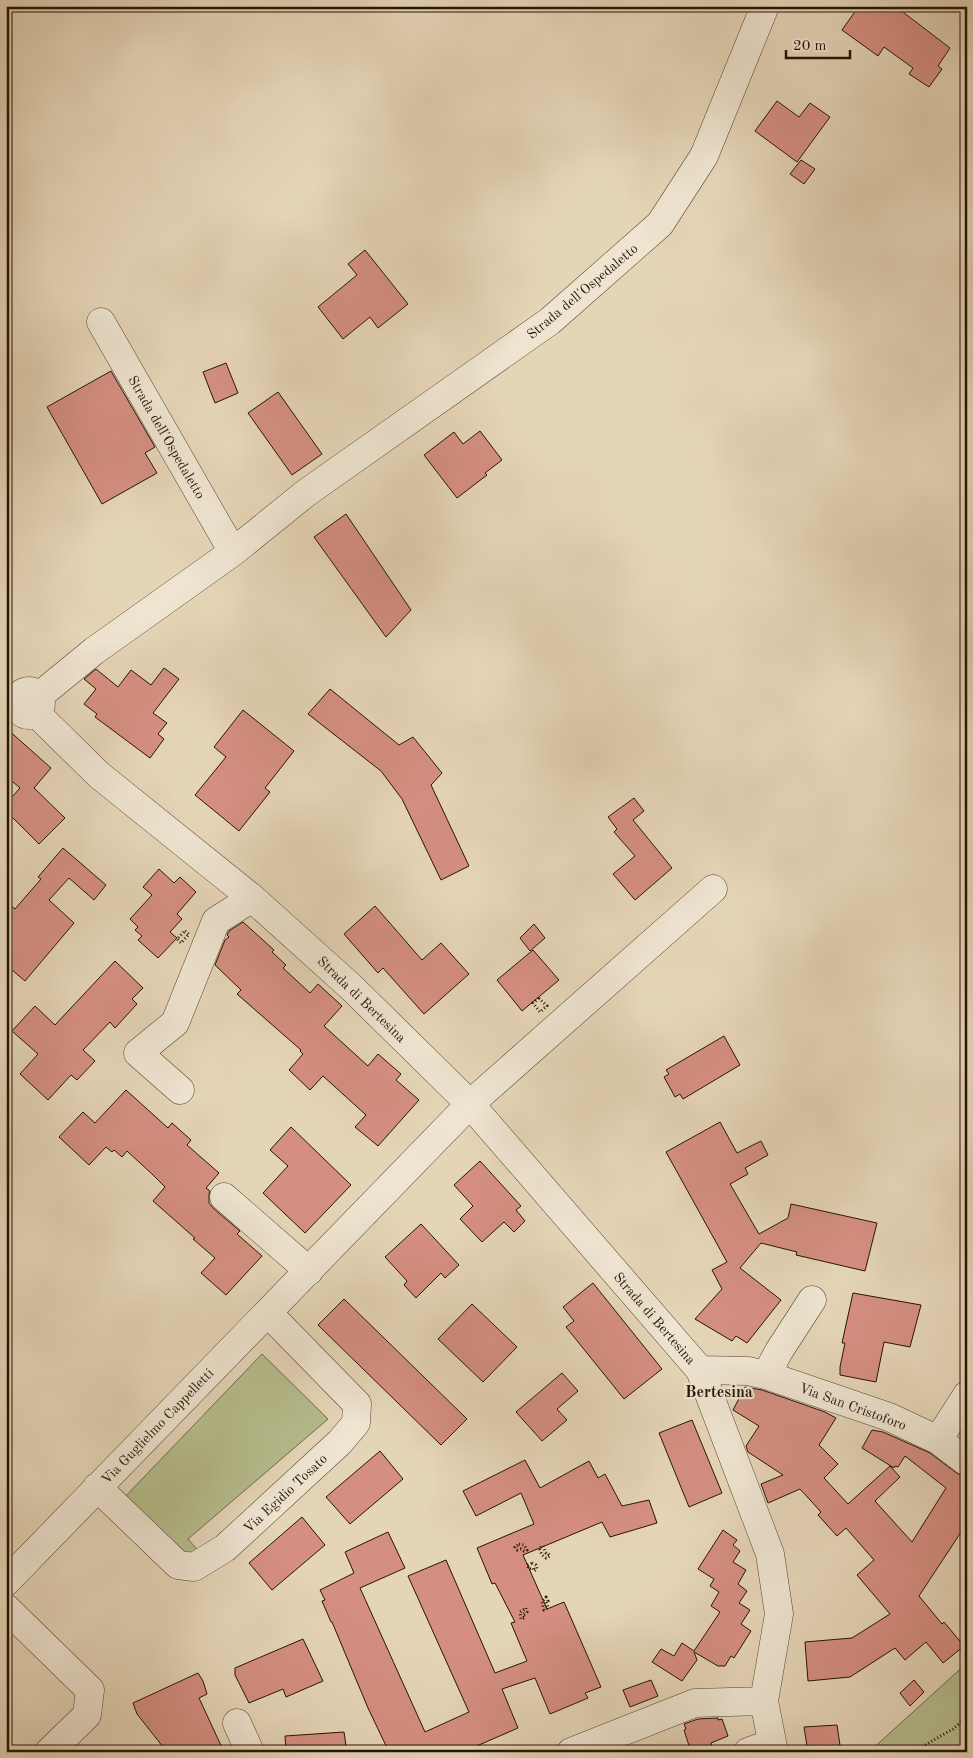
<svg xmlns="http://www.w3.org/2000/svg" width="973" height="1758" font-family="'Old Standard TT',serif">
	<rect width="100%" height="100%" fill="#e5d5b7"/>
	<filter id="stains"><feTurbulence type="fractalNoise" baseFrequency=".004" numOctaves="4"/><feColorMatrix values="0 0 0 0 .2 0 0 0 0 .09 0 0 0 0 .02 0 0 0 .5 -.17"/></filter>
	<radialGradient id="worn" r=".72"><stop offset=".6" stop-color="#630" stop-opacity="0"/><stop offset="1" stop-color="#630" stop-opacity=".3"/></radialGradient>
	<!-- green -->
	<path fill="#b6bd8d" stroke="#6e6849" d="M262 1354 328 1419 188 1539 201 1554 191 1559 122 1500Z
		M967 1663V1752H869Z"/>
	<!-- building -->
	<path fill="#d58f81" stroke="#261405" d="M859 6H895L950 48 938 66 942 69 929 87 909 74 913 68 884 47 878 56 842 30Z
		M777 101 799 117 810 103 830 117 797 162 755 131Z
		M801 160 815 169 804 184 790 174Z
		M365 250 408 304 378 328 370 317 343 339 318 307 357 275 348 264Z
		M226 363 238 393 215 403 203 372Z
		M111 371 155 447 145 453 157 473 102 504 47 407Z
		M278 392 322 454 292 475 248 413Z
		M480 431 502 460 485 473 487 475 457 498 424 455 454 432 463 444Z
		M346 514 411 610 386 637 314 537Z
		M164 668 179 679 153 713 167 723 158 734 164 739 150 758 95 717 97 714 84 704 96 689 84 679 96 669 118 687 131 670 151 685Z
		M330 689 399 745 413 737 442 773 431 785 469 866 441 880 402 799 381 771 308 714Z
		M243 710 294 751 265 788 270 792 239 831 195 795 226 757 214 747Z
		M6 728 51 768 34 788 65 818 39 844 6 811V804L20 788 6 776Z
		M634 798 644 811 633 820 672 868 635 900 613 874 635 856 614 832 617 829 608 817Z
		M63 848 106 885 94 900 69 878 49 900 74 923 25 981 6 965V901L15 909 41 879 38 877Z
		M159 869 174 883 180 877 196 892 177 914 182 919 170 932 177 938 158 958 138 940 142 936 135 930 138 927 130 919 152 895 143 887Z
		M375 906 422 960 441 943 469 974 424 1014 383 968 378 973 344 934Z
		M243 922 274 950 272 952 286 965 283 968 310 993 318 984 342 1006 324 1026 368 1066 378 1054 401 1074 396 1080 419 1100 378 1146 355 1127 366 1115 323 1076 310 1090 289 1070 303 1054 300 1051 301 1050 237 994 241 990 215 965 225 940 229 937 227 935 229 931Z
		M534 924 545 938 530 951 520 938Z
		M533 950 559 980 522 1011 497 980Z
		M115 961 143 988 132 999 137 1004 115 1028 110 1022 83 1050 95 1061 77 1080 71 1075 48 1100 20 1074 38 1054 12 1031 35 1006 55 1025Z
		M724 1036 740 1065 683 1099 680 1094 675 1097 664 1077 669 1074 666 1070Z
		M126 1090 168 1128 172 1123 191 1140 187 1145 219 1173 206 1188 210 1191 209 1194V1203L214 1209 240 1231 237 1234 262 1256 226 1295 201 1273 215 1258 193 1239 195 1238 153 1201 165 1187 152 1174 127 1151 122 1157 114 1150 112 1152 106 1147 89 1165 59 1137 83 1112 95 1123Z
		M720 1122 737 1153 761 1141 768 1155 745 1168 748 1174 730 1184 759 1234 788 1218 791 1204 877 1223 865 1271 796 1255 797 1252 761 1243 740 1268 781 1300 747 1343 736 1336 732 1341 695 1319 722 1289 712 1270 727 1262 666 1152Z
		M291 1127 351 1185 305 1233 263 1193 288 1166 270 1150Z
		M480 1161 521 1206 516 1210 525 1221 514 1232 504 1222 482 1242 460 1219 473 1206 454 1185Z
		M421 1224 459 1265 445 1278 441 1273 416 1298 404 1285 407 1281 385 1257Z
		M593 1283 662 1369 624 1399 566 1327 574 1321 563 1307Z
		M853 1293 921 1305 910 1347 884 1342 876 1382 840 1375V1367L845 1343H842Z
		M344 1299 467 1419 441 1445 318 1325Z
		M472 1304 517 1347 483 1382 438 1339Z
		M562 1373 578 1391 557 1409 567 1420 542 1441 516 1412Z
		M745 1387 762 1390 825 1412 836 1418 819 1445 838 1464 824 1478 848 1504 890 1466 900 1477 875 1501 912 1542 946 1488 905 1456 898 1467 895 1466 894 1468 862 1448 872 1430 883 1432 930 1453 958 1474 967 1477V1523L919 1596 942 1624 944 1622 964 1646 943 1663 926 1642 905 1660 895 1648 850 1677 808 1681 805 1642 852 1638 890 1614 857 1575 874 1560 846 1528 837 1536 818 1515 821 1512 800 1489 768 1503 761 1484 783 1475 748 1452 746 1446 759 1426 733 1410Z
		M692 1420 722 1493 689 1507 659 1433Z
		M380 1451 403 1479 350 1524 326 1497Z
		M525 1460 540 1488 589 1461 598 1478 605 1474 622 1506 649 1500 657 1523 610 1537 602 1522 523 1555 547 1609 564 1602 601 1687 585 1693 588 1698 550 1714 535 1678 502 1689 518 1728 463 1752H389L368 1708 332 1622H331L322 1601 325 1600 320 1590 354 1573 345 1552 388 1532 405 1568 360 1588 425 1732 469 1712 408 1576 446 1560 495 1673 527 1661 511 1623 515 1622 495 1583 492 1584 477 1548 534 1524 521 1493 476 1516 463 1491Z
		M302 1517 325 1545 272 1590 249 1563Z
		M723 1530 737 1540 733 1545 740 1551 733 1562 746 1570 738 1584 747 1591 739 1603 750 1610 741 1624 751 1631 734 1658 731 1656 725 1666H718L694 1652 697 1660 682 1681 652 1662 661 1649 674 1656 682 1643 694 1651 720 1612 711 1606 719 1592 710 1586 714 1579 698 1569Z
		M303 1639 323 1681 286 1697 283 1689 249 1703 235 1675V1668Z
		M198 1673 203 1681 207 1694 199 1698 224 1752H167L137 1714 133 1703Z
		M651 1680 658 1696 630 1707 623 1690Z
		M914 1680 924 1692 910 1706 900 1693Z
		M718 1718V1720L722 1719 728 1736 711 1743 714 1752H691L684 1730 686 1729 684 1724 698 1719Z
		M837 1725 841 1752H808L804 1727Z
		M344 1732 347 1752H286L285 1736Z"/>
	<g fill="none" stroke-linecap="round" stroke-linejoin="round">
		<defs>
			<path id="minor" d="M101 322 233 552
				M17 703a12 12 0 1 1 24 0a12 12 0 1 1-24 0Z
				M39 696 94 651 233 552 306 493 550 321 660 224 704 156 765 6
				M36 713 99 775 252 898 351 987 470 1104 700 1370 770 1554 779 1614 764 1701 774 1752
				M180 1090 138 1053 175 1023 216 921 252 898
				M224 1197 309 1271
				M700 1370 748 1371 766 1375 889 1417 938 1440 967 1462
				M766 1375 779 1351 812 1300
				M938 1440 967 1395
				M97 1487 178 1565 194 1567 225 1548 340 1442 356 1423 357 1404 268 1313
				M6 1582 470 1104 713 889
				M6 1608 90 1690 87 1715 49 1752
				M237 1723 250 1752
				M571 1752 695 1703 764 1701
				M748 1752 759 1748 773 1747"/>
		</defs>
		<!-- minor casing -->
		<use href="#minor" stroke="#564432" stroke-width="29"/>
		<!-- path -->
		<path stroke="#261405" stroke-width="3" stroke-dasharray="1 2.5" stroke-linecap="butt" d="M185 931 189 934 181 943 177 939Z
			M539 998 547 1006 540 1012 533 1003Z
			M519 1544 524 1545 527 1550 524 1551 521 1549 517 1550 515 1547Z
			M543 1546 546 1553H548L550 1556 546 1558 542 1555 539 1548Z
			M532 1563 536 1565 537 1569 534 1571 533 1568 529 1569 527 1565Z
			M546 1597 548 1601 546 1602 548 1608 544 1610 542 1602Z
			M526 1608 527 1612 523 1614 525 1618 521 1619 520 1612Z
			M913 1752 953 1729 967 1717"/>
		<!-- minor -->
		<use href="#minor" stroke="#eee4d0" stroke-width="28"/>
	</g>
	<g text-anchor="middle" stroke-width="4.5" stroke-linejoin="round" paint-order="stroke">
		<!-- street labels -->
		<g font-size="14" fill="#261405" stroke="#eee4d0">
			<text transform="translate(582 291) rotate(-40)" y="5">Strada dell'Ospedaletto</text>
			<text transform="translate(167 437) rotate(60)" y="5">Strada dell'Ospedaletto</text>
			<text transform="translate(362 999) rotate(44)" y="5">Strada di Bertesina</text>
			<text transform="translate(655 1318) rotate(49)" y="5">Strada di Bertesina</text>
			<text transform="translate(853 1406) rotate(20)" y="5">Via San Cristoforo</text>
			<text transform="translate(157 1426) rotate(-46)" y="5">Via Guglielmo Cappelletti</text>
			<text transform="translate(285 1493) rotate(-43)" y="5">Via Egidio Tosato</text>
		</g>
		<!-- quarter labels -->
		<g font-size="16" font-weight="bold" fill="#261405" stroke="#eee4d0">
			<text x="719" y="1397">Bertesina</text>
		</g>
	</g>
	<!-- margin -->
	<rect width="973" height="1758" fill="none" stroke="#e5d5b7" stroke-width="25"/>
	<rect x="8" y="8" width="958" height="1743" fill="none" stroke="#261405" stroke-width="2.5"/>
	<rect x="12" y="12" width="948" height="1733" fill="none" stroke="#261405"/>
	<!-- scale -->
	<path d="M786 50v8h64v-8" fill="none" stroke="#261405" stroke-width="2.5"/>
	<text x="793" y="50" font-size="15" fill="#261405" stroke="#eee4d0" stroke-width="4" paint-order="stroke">20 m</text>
	<rect width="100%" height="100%" filter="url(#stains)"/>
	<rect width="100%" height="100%" fill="url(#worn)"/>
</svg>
